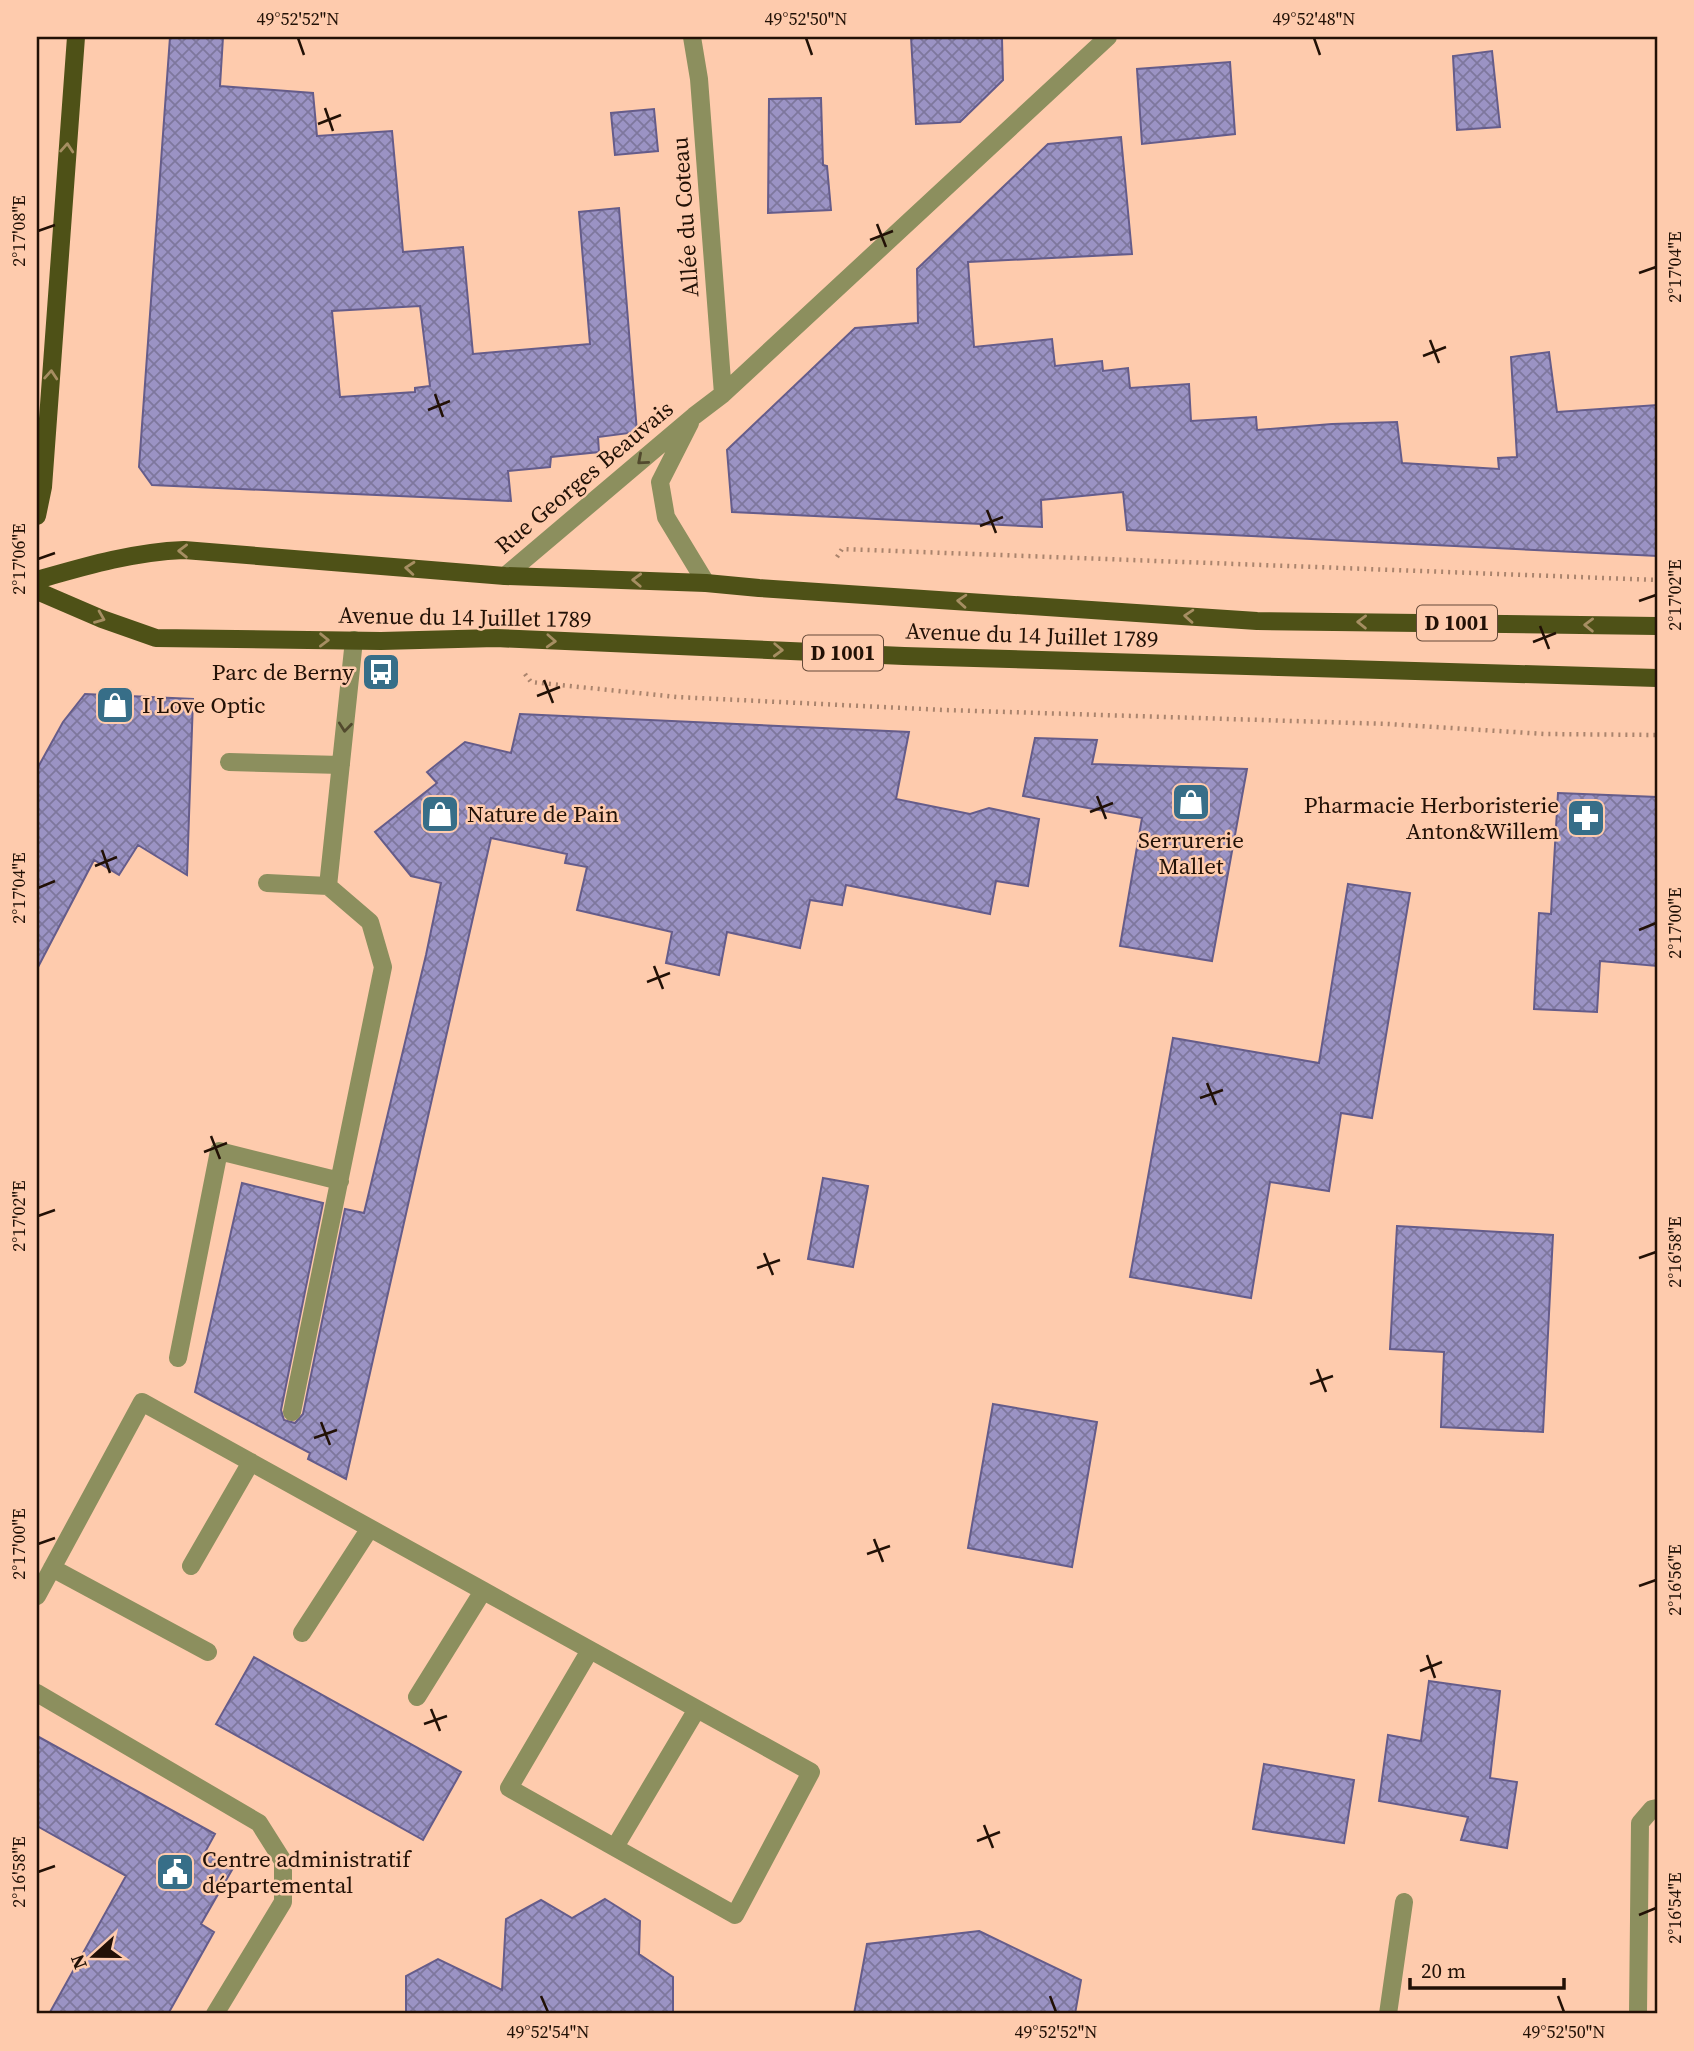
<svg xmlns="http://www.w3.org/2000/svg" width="1694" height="2051" font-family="'Source Serif 4',serif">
	<defs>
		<pattern id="building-cross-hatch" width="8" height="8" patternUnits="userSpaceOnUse" patternTransform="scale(1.75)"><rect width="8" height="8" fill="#9b93c4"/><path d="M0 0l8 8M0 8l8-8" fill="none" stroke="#7e779d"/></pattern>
	</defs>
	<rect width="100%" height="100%" fill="#fecbad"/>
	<!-- building -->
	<path fill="url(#building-cross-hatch)" stroke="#655c8a" stroke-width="2" fill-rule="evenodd" d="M170 37H223L220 86 313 93 317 136 392 131 403 252 463 247 473 354 590 344 579 212 619 208 637 432 598 437 599 452 551 457 550 467 508 471 511 501 152 485 139 467ZM420 306 430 386 415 388V392L340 397 332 311Z
		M911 37H998L1002 39 1003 80 960 122 916 124Z
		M1492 51 1500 127 1457 130 1453 56Z
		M1230 62 1235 134 1142 144 1137 69Z
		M821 98 823 165 827 166 831 210 768 213 769 99Z
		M654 109 658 151 615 155 611 113Z
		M1121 137 1132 254 968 262 974 347 1052 339 1055 366 1102 361 1103 371 1128 368 1130 388 1189 384 1191 421 1256 417 1257 430 1332 424 1397 422 1402 463 1499 469 1498 458 1517 457 1511 357 1549 352 1557 412 1657 405V556L1127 530 1123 492 1041 500 1042 527 732 512 727 450 855 328 918 323 917 269 1048 144Z
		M85 694 193 699 187 875 138 845 119 875 94 860 37 969V769L63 722Z
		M520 714 909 732 896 799 970 814 989 808 1039 819 1028 886 996 881 990 914 846 885 842 905 810 900 800 948 727 932 719 975 666 963 672 932 577 910 587 867 565 863 567 854 491 838 346 1479 308 1459 310 1453 195 1392 242 1183 323 1203 281 1410 284 1420 295 1423 303 1414 345 1209 364 1213 426 955 441 883 411 876 375 832 437 783 427 772 465 742 511 753Z
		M1035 738 1097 740 1092 764 1247 769 1212 961 1120 946 1142 818 1023 796Z
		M1558 793 1657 797V966L1600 961 1597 1012 1534 1009 1539 913 1551 914Z
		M1348 884 1410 893 1372 1118 1341 1113 1329 1191 1270 1182 1251 1298 1130 1277 1173 1038 1319 1063Z
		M823 1178 868 1186 853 1267 808 1259Z
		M1397 1226 1553 1235 1543 1432 1441 1427 1444 1352 1390 1349Z
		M993 1404 1097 1422 1072 1567 968 1548Z
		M254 1657 461 1772 423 1840 216 1724Z
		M1429 1681 1500 1691 1490 1778 1517 1782 1507 1848 1461 1840 1468 1817 1379 1801 1388 1735 1421 1741Z
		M37 1736 215 1834 205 1852 233 1868 201 1924 214 1932 168 2014H49L126 1876 37 1826Z
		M1264 1764 1354 1780 1344 1843 1253 1829Z
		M605 1899 640 1921 639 1954 673 1977V2014H406V1976L438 1959 502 1990 506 1919 541 1900 572 1918Z
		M979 1931 1081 1980 1075 2014H854L867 1944Z"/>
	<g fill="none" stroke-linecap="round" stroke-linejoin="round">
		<!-- path -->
		<path stroke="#aa846d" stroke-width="4.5" stroke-dasharray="2 5" stroke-linecap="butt" d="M837 557 842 549 1657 580
			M525 674 531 682 677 697 944 710 1388 724 1545 734 1657 735"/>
		<!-- lane -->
		<path stroke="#8c8f5e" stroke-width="18" d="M229 762 341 765
			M267 883 328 886 354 640
			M178 1358 219 1151 340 1181
			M292 1412 383 967 370 922 328 886
			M191 1566 251 1462
			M52 1568 208 1652
			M37 1596 142 1402C365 1525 588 1649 811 1772L735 1915 509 1788 590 1650
			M302 1633 370 1528
			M37 1693 259 1823 283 1861V1902L215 2014
			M417 1697 483 1591
			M615 1847 697 1709
			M1638 2014 1640 1823 1652 1809 1657 1808"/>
		<!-- street -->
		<path stroke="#8c8f5e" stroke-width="18" d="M692 37 699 79 723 394
			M690 423 660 482 666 517 706 583
			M505 576 694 416 723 394 1108 37
			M1388 2014 1404 1902"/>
		<!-- primary -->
		<path stroke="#4e5117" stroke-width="18" d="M37 516 43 487 76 37
			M37 580C86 566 133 552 184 550L505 576 706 583 759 588 1257 621 1657 626
			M37 591 102 619 156 638 381 641 496 638 904 656 1657 678"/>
	</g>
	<!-- one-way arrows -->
	<defs><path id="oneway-chevron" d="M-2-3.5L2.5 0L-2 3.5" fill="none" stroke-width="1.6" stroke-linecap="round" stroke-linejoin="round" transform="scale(1.75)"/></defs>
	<g stroke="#a68e62">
		<use href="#oneway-chevron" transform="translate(67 148) rotate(-86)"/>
		<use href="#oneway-chevron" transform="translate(51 375) rotate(-86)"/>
		<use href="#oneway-chevron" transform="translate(183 551) rotate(-179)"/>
		<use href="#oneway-chevron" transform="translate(410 568) rotate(-175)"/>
		<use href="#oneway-chevron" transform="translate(637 580) rotate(-178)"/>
		<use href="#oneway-chevron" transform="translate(962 601) rotate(-176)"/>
		<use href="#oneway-chevron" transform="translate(1189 616) rotate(-176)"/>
		<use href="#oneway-chevron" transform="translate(100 618) rotate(22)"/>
		<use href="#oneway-chevron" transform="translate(1362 622) rotate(-179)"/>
		<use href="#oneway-chevron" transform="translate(1589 625) rotate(-179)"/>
		<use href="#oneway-chevron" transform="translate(324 640) rotate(1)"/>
		<use href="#oneway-chevron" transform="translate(551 641) rotate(3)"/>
		<use href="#oneway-chevron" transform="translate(778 650) rotate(2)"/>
	</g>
	<g stroke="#524a2e">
		<use href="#oneway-chevron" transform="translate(642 460) rotate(139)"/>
		<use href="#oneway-chevron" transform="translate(345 727) rotate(96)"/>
	</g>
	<!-- ticks -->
	<path fill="none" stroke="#221106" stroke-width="2.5" d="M298 38 304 55M806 38 812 55M1314 38 1320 55M325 108 333 131M318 124 341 115M877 224 886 247M38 231 55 225M870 240 893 231M1639 273 1656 267M1430 340 1439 363M1423 356 1446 347M435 394 443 417M428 410 450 401M987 510 996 533M980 526 1003 517M38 559 55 553M1639 601 1656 595M1540 626 1549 649M1533 642 1556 633M544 680 553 703M537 696 560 687M1097 796 1106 819M1090 812 1113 803M102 850 110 873M95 866 117 857M38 888 55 881M1639 930 1656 923M654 966 663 989M647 982 670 973M1207 1083 1216 1105M1200 1098 1223 1090M211 1136 220 1159M204 1152 227 1143M38 1216 55 1210M764 1253 773 1275M1639 1258 1656 1252M757 1268 780 1260M1317 1369 1326 1392M1310 1384 1333 1376M321 1422 330 1445M314 1438 337 1430M874 1539 883 1562M38 1544 55 1538M867 1554 890 1546M1639 1586 1656 1580M1427 1655 1435 1678M1420 1671 1442 1662M431 1709 440 1731M424 1724 447 1716M984 1825 993 1848M977 1841 1000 1832M38 1872 55 1866M1639 1915 1656 1908M541 1996 548 2012M1050 1996 1056 2012M1558 1996 1564 2012"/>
	<!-- icons -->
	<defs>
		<symbol id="bus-square" viewBox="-11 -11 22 22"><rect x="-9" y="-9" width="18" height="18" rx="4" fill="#376e88" stroke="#fecbad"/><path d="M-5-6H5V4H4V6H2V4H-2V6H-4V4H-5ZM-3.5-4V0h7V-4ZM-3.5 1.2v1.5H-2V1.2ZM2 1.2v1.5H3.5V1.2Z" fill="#fff"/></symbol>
		<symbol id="shop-square" viewBox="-11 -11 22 22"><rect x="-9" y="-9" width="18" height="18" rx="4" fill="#376e88" stroke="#fecbad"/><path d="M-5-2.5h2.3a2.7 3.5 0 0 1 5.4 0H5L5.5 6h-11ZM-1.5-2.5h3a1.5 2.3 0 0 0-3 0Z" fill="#fff"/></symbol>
		<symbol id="pharmacy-square" viewBox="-11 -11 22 22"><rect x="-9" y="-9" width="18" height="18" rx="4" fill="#376e88" stroke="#fecbad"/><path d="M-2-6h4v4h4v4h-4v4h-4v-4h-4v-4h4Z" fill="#fff"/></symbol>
		<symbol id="civic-square" viewBox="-11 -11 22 22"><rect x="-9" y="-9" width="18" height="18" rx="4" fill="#376e88" stroke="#fecbad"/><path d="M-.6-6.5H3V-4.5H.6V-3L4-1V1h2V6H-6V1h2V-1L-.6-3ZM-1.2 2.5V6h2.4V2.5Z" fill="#fff"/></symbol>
	</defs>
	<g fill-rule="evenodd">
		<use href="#bus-square" x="359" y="650" width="44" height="44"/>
		<use href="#shop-square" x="93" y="683" width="44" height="44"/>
		<use href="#shop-square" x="1169" y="780" width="44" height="44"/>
		<use href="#shop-square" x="418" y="792" width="44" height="44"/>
		<use href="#pharmacy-square" x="1564" y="796" width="44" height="44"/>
		<use href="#civic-square" x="153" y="1850" width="44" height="44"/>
	</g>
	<g text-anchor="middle" stroke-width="5" stroke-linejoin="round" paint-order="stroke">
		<!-- shield labels -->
		<g fill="#fecbad" stroke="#644938" stroke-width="2">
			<rect x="1417" y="605.5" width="80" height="35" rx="5"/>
			<rect x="803" y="635.5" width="80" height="35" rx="5"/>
		</g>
		<g font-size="21" font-weight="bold" fill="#221106">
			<text x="1457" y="630">D 1001</text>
			<text x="843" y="660">D 1001</text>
		</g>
		<!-- street labels -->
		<g font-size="23" fill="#221106" stroke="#fecbad">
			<text transform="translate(685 217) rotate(-94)" y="8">Allée du Coteau</text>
			<text transform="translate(584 477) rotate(-40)" y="8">Rue Georges Beauvais</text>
			<text transform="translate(465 617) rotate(1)" y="8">Avenue du 14 Juillet 1789</text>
			<text transform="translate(1032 635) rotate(2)" y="8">Avenue du 14 Juillet 1789</text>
		</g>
		<!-- poi labels -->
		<g font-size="23" fill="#221106" stroke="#fecbad" text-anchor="start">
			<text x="354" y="680" text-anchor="end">Parc de Berny</text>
			<text x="142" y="713">I Love Optic</text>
			<text x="1559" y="813" text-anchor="end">Pharmacie Herboristerie<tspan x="1559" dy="26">Anton&amp;Willem</tspan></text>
			<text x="467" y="822">Nature de Pain</text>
			<text x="1191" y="848" text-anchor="middle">Serrurerie<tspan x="1191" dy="26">Mallet</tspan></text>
			<text x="202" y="1867">Centre administratif<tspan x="202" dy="26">départemental</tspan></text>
		</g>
	</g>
	<!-- border -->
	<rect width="1694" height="2051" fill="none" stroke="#fecbad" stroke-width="77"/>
	<!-- north arrow -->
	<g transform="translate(94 1956) rotate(249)" stroke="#fecbad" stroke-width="5" paint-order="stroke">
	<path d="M0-5L12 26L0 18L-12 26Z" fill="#221106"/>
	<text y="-10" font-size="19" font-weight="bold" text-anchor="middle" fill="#221106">N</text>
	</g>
	<!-- scale -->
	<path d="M1410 1978v10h154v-10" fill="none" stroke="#221106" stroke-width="3.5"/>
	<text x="1421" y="1978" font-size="21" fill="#221106" stroke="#fecbad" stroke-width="5" paint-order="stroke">20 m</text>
	<rect x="38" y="38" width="1618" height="1974" fill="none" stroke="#221106" stroke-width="2.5"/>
	<g font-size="18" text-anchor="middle" fill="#221106">
		<text x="298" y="25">49°52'52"N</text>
		<text x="806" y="25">49°52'50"N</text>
		<text x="1314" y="25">49°52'48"N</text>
		<text transform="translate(19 231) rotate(-90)" y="6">2°17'08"E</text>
		<text transform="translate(1675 267) rotate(-90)" y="6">2°17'04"E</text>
		<text transform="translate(19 559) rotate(-90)" y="6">2°17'06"E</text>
		<text transform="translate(1675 595) rotate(-90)" y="6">2°17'02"E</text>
		<text transform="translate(19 888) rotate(-90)" y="6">2°17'04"E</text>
		<text transform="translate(1675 923) rotate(-90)" y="6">2°17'00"E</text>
		<text transform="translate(19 1216) rotate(-90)" y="6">2°17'02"E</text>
		<text transform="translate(1675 1252) rotate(-90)" y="6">2°16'58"E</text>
		<text transform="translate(19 1544) rotate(-90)" y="6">2°17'00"E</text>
		<text transform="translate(1675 1580) rotate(-90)" y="6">2°16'56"E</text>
		<text transform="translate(19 1872) rotate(-90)" y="6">2°16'58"E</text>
		<text transform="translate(1675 1908) rotate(-90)" y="6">2°16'54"E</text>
		<text x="548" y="2038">49°52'54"N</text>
		<text x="1056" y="2038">49°52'52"N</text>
		<text x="1564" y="2038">49°52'50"N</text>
	</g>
</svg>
